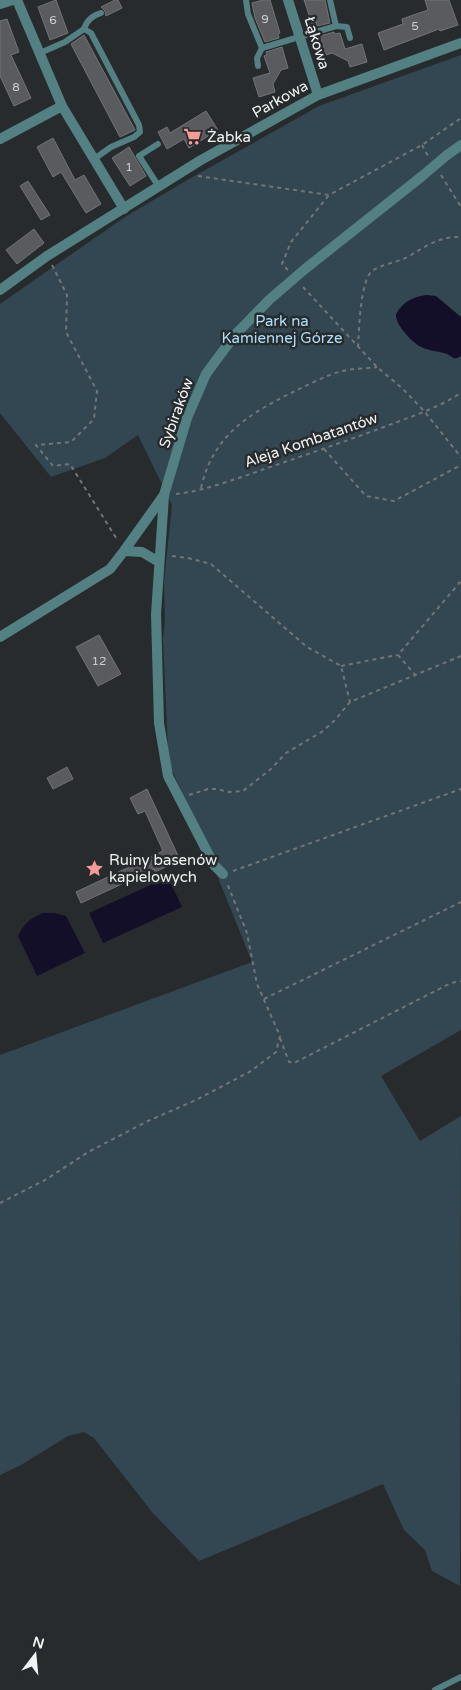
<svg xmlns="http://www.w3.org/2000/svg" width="461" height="1690" font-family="'Varela Round',sans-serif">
	<rect width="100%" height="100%" fill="#282b2d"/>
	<!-- green -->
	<path fill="#324751" d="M461 55V1030L381 1076 420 1141 461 1116 460 1586 432 1571 425 1550 404 1530 383 1484 199 1561 152 1512 94 1438 84 1432 68 1436 21 1465 0 1475V1055L252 962 196 823 171 768 168 748 163 639 165 622 164 582 172 505 138 435 105 458 51 477 0 413V304L125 217 189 179 319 106Z"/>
	<!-- water -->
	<path fill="#140f28" d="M427 295 436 296 461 317V356C454 361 453 357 447 354 439 351 429 351 421 347 412 342 395 325 396 314 404 301 412 297 427 295Z
		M168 877 182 907 103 943 89 913Z
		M43 913H55L66 916 85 953 37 976 18 936C24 924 30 918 43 913Z"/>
	<!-- building -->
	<path fill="#595b5f" stroke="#717377" d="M56 0 68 33 50 40 38 7Z
		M115 0H118L122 8 106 16 105 11 101 7Z
		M263 0H270L280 33 278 34 279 38 265 42 255 18 252 3Z
		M304 0H325L330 23 317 26 316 22 312 24Z
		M425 0H449L458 25 440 31 439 29 384 50 378 33 403 24 402 19 428 10Z
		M7 19 19 52 11 55 31 98 14 106 0 76V21Z
		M334 32 335 34 340 33 345 49 362 44 367 62 350 67 348 61 332 53 326 55 320 36Z
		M84 35 134 128 135 130 120 137 71 44Z
		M282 47 288 68 281 70 273 84 275 92 259 97 253 78 270 73 264 56 267 55 266 52Z
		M206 111 218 130 189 148 184 139 167 149 158 132 167 127 170 133Z
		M53 138 75 180 84 175 101 204 86 213 61 172 53 177 37 147Z
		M129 147 146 176 130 186 112 158Z
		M28 181 50 215 41 220 20 186Z
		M34 229 44 243 17 264 6 250Z
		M99 635 121 674 98 686 76 647Z
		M67 767 73 779 53 789 47 778Z
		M147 789 180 860 155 872 154 869 81 903 76 892 163 851 145 811 138 814 130 798Z"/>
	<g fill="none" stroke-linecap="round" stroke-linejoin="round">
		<!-- path -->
		<path stroke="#727577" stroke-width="2" stroke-dasharray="4 4" stroke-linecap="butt" d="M422 145 428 156
			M441 175 461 207
			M198 176 329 195 422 145 461 118
			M52 265 67 295 66 332 97 391 94 419 71 442 36 445 53 466 70 464 118 541
			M288 270 282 264 291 242 329 195
			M303 287 377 367 403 389 424 411 461 457
			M358 347C359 331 360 281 372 271 383 263 399 263 411 255 427 245 442 236 461 237
			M324 449 366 496 394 501 461 465
			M201 488C213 435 249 414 293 392 308 385 324 376 339 372 351 368 365 369 377 367
			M176 494C207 491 249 474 279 464 314 452 349 440 384 427 410 417 438 408 461 393
			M172 556 188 558 211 564 307 647 341 666 350 702
			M341 666 397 655
			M416 676 398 655 461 581
			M189 795 208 789H217L228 792 243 791 271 769 286 753 323 731 335 720 350 702 461 656
			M233 871 461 789
			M264 999 461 902
			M280 1038 289 1062 294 1063 451 983 461 981
			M0 1203 45 1180 90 1151 148 1121 196 1100 251 1071 276 1052 280 1036 257 984 247 933 227 883"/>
		<!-- service -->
		<path stroke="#538082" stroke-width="6" d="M246 0 248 14 262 48
			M336 26 347 27 350 38
			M84 29C87 20 92 16 101 13
			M40 53 65 42 84 29 91 33 139 125 140 132 134 137 111 147 94 159
			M258 66 257 58 262 48 336 26 330 0
			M158 144 139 156 159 187
			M435 1690 461 1677"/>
		<!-- minor -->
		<path stroke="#538082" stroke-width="10" d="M17 0 62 106 124 209
			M288 0 318 95
			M0 4 13 0
			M0 139 62 106
			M447 155 461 145
			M0 290 47 256 201 160 318 95 461 43
			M164 496 156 614 159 723 168 776 214 865 223 874
			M124 551 142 552 159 562
			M0 637 110 569 124 551 164 495 187 418 206 374 234 336 269 300 305 269 421 177"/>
		<!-- minor-bridge -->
		<path stroke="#538082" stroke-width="10" d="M421 177 447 155"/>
	</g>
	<!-- icons -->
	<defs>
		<symbol id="supermarket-bare" viewBox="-9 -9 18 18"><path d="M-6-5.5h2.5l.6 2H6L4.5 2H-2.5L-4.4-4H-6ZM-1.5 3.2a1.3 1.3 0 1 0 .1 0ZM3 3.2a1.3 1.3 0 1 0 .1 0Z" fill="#f59b97" stroke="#282b2d" stroke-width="2.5" paint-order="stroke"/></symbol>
		<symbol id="sight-bare" viewBox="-9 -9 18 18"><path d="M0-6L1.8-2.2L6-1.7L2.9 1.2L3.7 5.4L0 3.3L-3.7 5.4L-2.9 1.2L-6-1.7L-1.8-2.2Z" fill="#f59b97" stroke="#282b2d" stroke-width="2.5" paint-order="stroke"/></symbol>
	</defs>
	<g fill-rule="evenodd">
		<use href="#supermarket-bare" x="180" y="124" width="25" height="25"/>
		<use href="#sight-bare" x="82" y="856" width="25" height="25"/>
	</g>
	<g text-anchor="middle" stroke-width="5" stroke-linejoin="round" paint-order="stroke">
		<!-- number labels -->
		<g font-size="12" fill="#cacdcf">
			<text x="265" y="23">9</text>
			<text x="53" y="24">6</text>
			<text x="415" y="30">5</text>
			<text x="16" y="91">8</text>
			<text x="129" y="171">1</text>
			<text x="99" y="665">12</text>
		</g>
		<!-- street labels -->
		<g font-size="15" fill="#f0f3f4" stroke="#282b2d">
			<text transform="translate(317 43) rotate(73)" y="5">Łąkowa</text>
			<text transform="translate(280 99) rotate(-29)" y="5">Parkowa</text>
			<text transform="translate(176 413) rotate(-70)" y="5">Sybiraków</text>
			<text transform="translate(311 440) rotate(-19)" y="5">Aleja Kombatantów</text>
		</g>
		<!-- poi labels -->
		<g font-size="15" fill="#f0f3f4" stroke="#282b2d" text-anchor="start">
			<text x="207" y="142">Żabka</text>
			<text x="109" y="865">Ruiny basenów<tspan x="109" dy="17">kapielowych</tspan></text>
		</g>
		<!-- park labels -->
		<g font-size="15" fill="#abdff8" stroke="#282b2d">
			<text x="282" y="326">Park na<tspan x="282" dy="17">Kamiennej Górze</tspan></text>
		</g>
	</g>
	<!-- north arrow -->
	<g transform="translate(35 1655) rotate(16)" stroke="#282b2d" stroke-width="4" paint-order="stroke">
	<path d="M0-4L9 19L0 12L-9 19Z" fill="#f0f3f4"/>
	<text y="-8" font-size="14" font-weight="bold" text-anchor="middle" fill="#f0f3f4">N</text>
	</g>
</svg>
